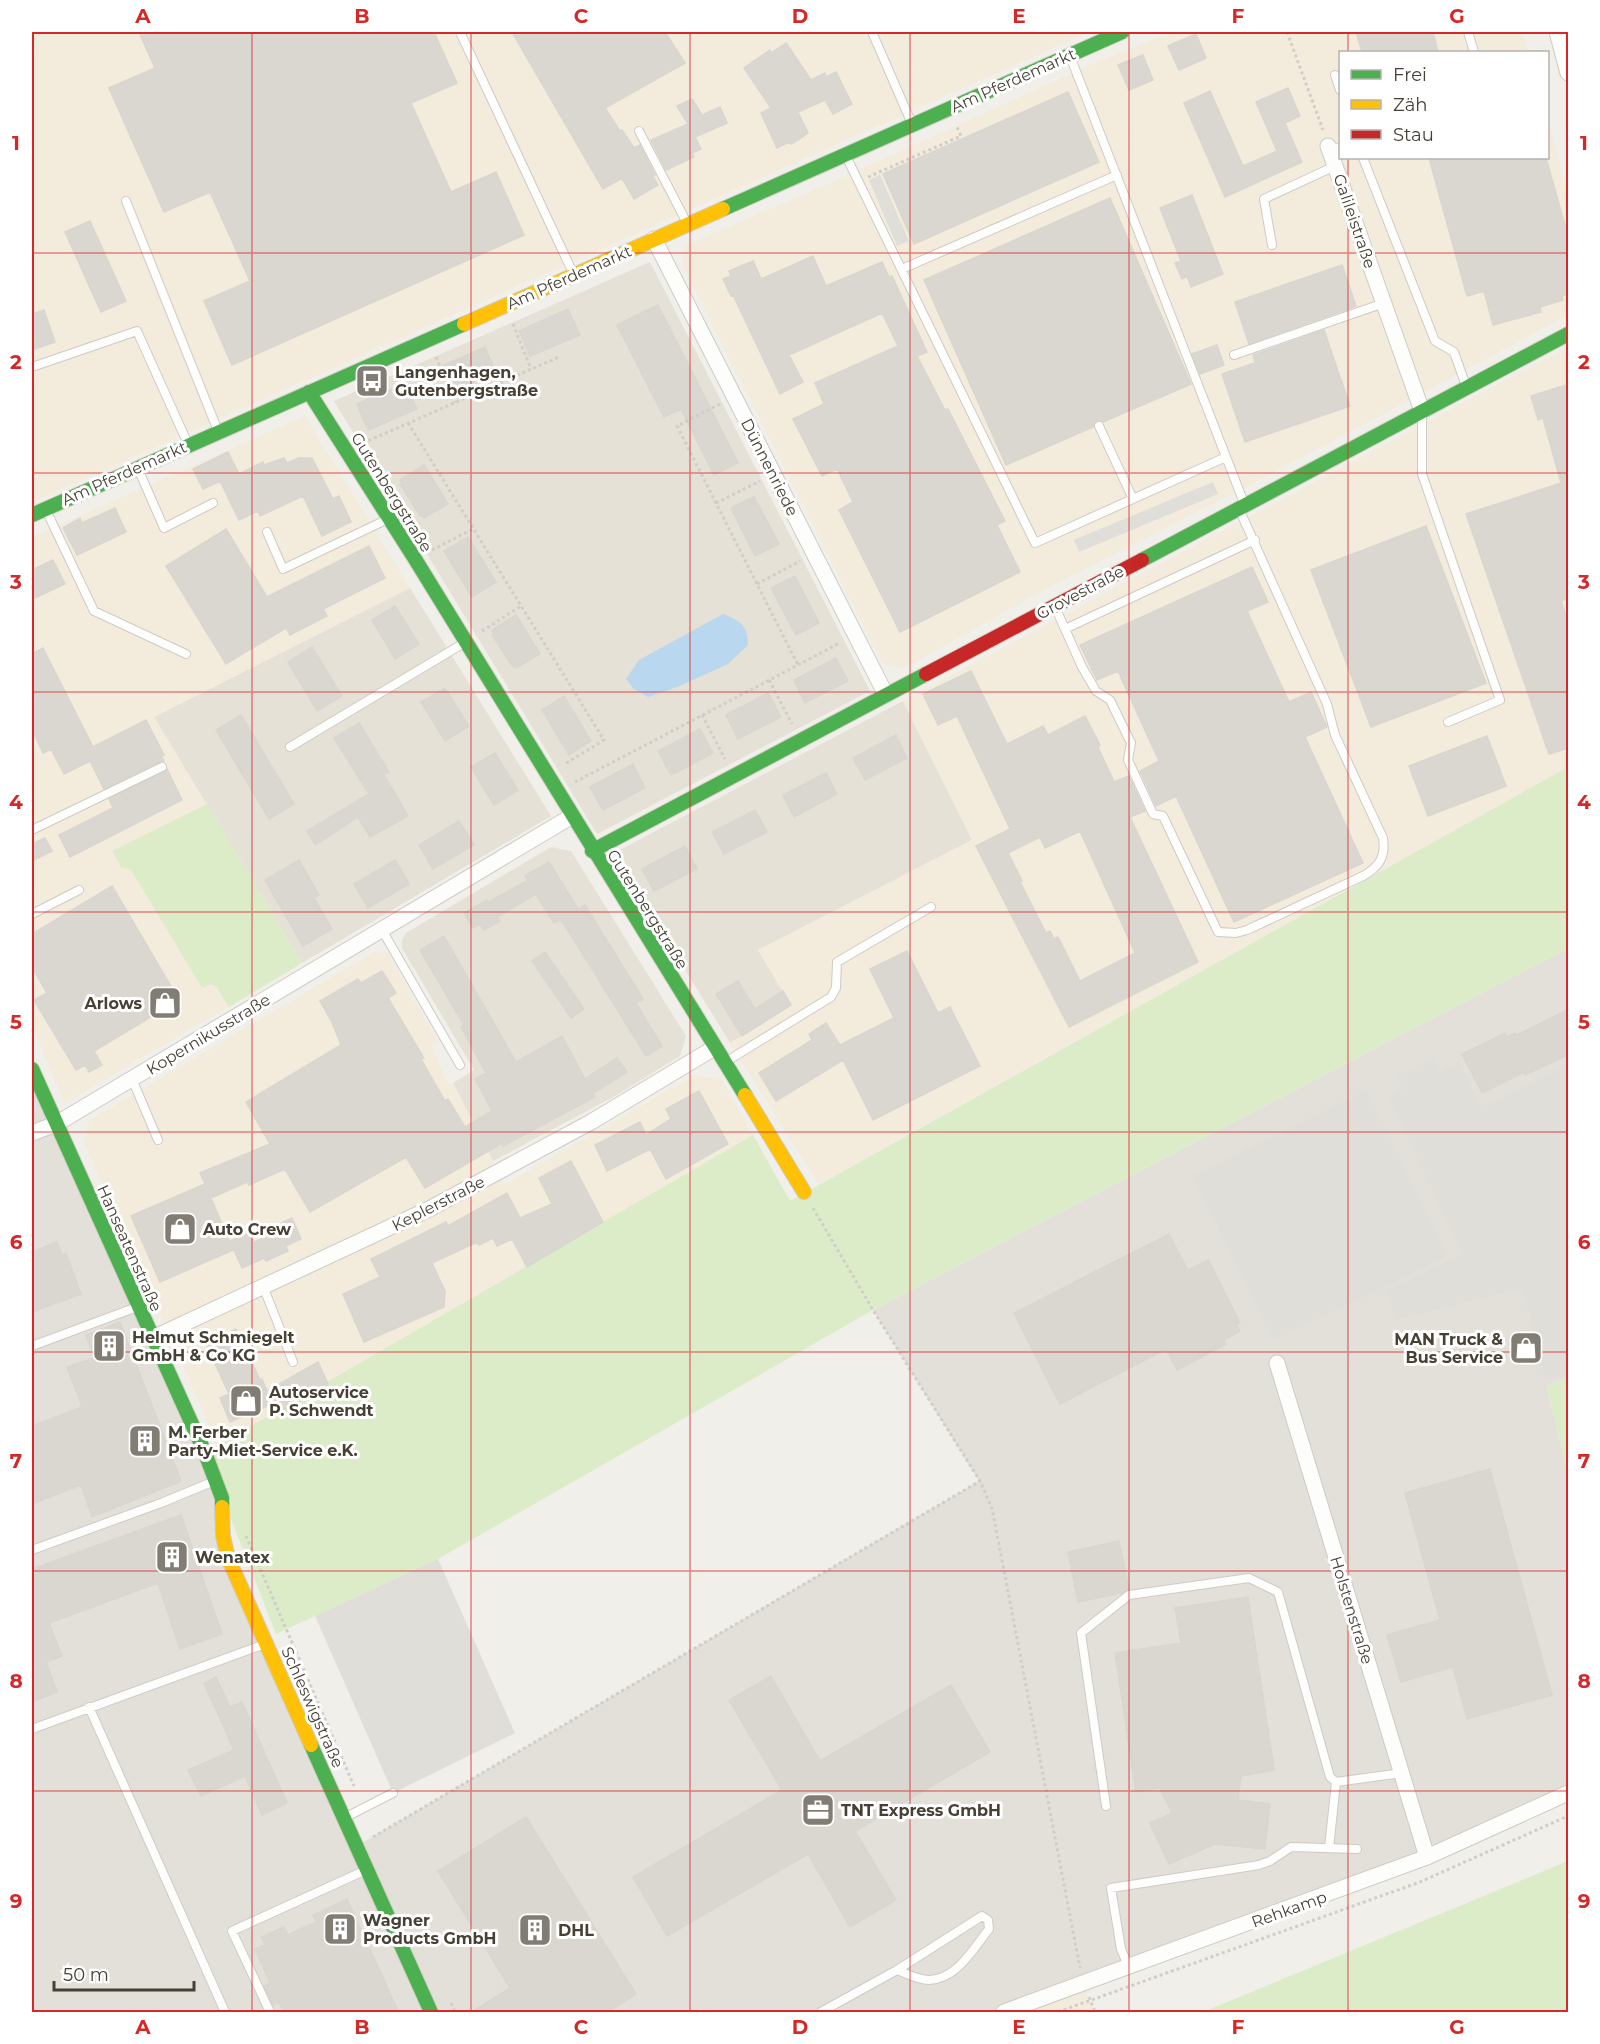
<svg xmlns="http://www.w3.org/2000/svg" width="1600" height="2044" font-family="Montserrat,sans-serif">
	<rect width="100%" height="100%" fill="#f0efe9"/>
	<!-- residential -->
	<path fill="#e5e1d6" d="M650 262 870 691 597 834 334 401Z
		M410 588 551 816 302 963 154 717Z
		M903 701 972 840 758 950 791 1005 730 1043 614 853Z
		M551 847 571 851 686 1036 680 1056 615 1096 493 1161 453 1083 474 1070 402 948V940L406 933Z"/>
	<!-- commercial -->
	<path fill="#f3ebdc" d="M32 32H1089L32 502Z
		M1171 32H1522L1528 52H1340V158H1548V119L1568 192V315L1252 484 1040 592 914 663 898 668 882 663 682 264 685 246 848 175 1088 66Z
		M1568 347V767L819 1184 730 1043 791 1005 758 950 972 840 903 701Z
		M305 416 410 588 154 717 302 963 65 1103 32 1026V537Z
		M374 952 388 954 437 1041 432 1045 448 1085 453 1083 504 1185 695 1075 721 1079 753 1135 218 1445 83 1140 90 1120Z
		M1083 1984 1095 2012H1004Z"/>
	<!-- industrial -->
	<path fill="#e3e0da" d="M1568 948V1378L1546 1385 1568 1473V1793L1427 1857 1004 2012H32V1069L205 1453 223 1536 357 1846 979 1481 873 1310Z"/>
	<!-- green -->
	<path fill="#dcecc9" d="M1568 767V948L873 1310 438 1559 276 1634 230 1517 208 1451 753 1135 790 1201Z
		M207 804 302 963 229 1007 216 986 211 984 202 988 131 870 121 867 112 851Z
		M1568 1378V1473L1546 1385Z
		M1568 1861V2012H1203Z"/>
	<!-- parking -->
	<path fill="#dfded9" d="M880 175 909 241 897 246 869 180Z
		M1213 482 1218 494 1079 552 1074 540Z
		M1432 1058 1439 1072 1458 1062 1481 1107 1568 1063V1374L1545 1380 1522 1288 1397 1320 1384 1291 1463 1253 1388 1098 1403 1090 1396 1076Z
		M1367 1090 1448 1256 1273 1341 1192 1176Z
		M438 1559 515 1733 393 1793 315 1616Z"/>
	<!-- water -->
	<path fill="#b9d7ef" d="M723 614C740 621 748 625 748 645L728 664 677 687 648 697 634 689 626 679 639 660Z"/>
	<!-- building -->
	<path fill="#dad7d1" stroke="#d8d6cf" stroke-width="1.5" fill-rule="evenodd" d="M139 32H434L457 83 411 103 451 192 496 172 524 235 232 365 204 301 250 281 210 192 164 212 109 88 155 68Z
		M512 32H665L685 63 605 108 620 131 622 130 634 148 640 145 655 175 653 176 658 185 634 199 622 178 603 189Z
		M1356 32H1433L1438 52H1362Z
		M1196 34 1206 58 1179 70 1168 46Z
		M786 43 811 80 825 73 826 77 836 72 852 104 833 114 825 100 798 112 808 133 792 144 787 143 777 148 761 113 771 108 744 68 770 50 771 53Z
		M1143 55 1153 80 1129 90 1118 65Z
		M1288 88 1300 116 1285 123 1302 162 1225 197 1184 103 1210 91 1243 166 1277 151 1256 102Z
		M1068 92 1099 162 914 244 883 174Z
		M692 99 702 115 720 107 727 123 695 137 701 149 692 153 694 157 666 170 651 140 688 124 677 106Z
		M1429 158H1546L1569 239V294L1562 296 1563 300 1540 307 1541 312 1493 325 1484 291 1467 296Z
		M1192 195 1223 274 1191 287 1187 276 1182 279 1175 263 1181 261 1160 208Z
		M1110 198 1191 384 1103 422 1097 420 1093 427 1006 465 924 280Z
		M90 221 126 301 101 312 65 232Z
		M813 256 826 286 882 262 889 277 892 276 927 352 917 356 945 410 948 409 1005 521 997 525 1020 572 900 632 839 510 853 502 837 469 822 476 793 419 824 404 815 383 898 346 882 313 789 355 803 382 780 394 733 295 731 296 723 279 731 276 729 271 753 261 761 279Z
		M1342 265 1356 306 1249 344 1235 302Z
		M658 305 738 463 714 475 681 409 664 417 617 325Z
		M568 309 580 335 530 356 519 331Z
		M44 310 55 342 32 350V314Z
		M1324 330 1350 406 1245 442 1222 374 1255 363 1253 355Z
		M1217 345 1224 365 1200 374 1192 354Z
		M485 347 496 373 453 391 442 366Z
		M405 383 417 409 368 430 357 404Z
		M1569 384V598L1561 601 1569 625V748L1549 754 1466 514 1561 483 1543 418 1538 420 1531 396Z
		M228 452 239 474 263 462 264 465 284 458 287 463 299 458H312L333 499 339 496 351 522 322 536 303 496 260 516 258 511 239 520 220 481 203 489 193 469Z
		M424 465 448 504 424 518 422 515 420 516 400 484 402 483 400 480Z
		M754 497 779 544 755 556 731 508Z
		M115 508 126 532 77 555 63 528 80 518 82 523Z
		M1426 526 1486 683 1371 727 1311 570Z
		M226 529 267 597 369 546 385 578 323 609 327 616 290 635 286 628 226 664 166 566Z
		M468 537 496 582 472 597 444 551Z
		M53 560 65 584 35 598 32 591V570Z
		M1252 567 1268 602 1247 611 1289 702 1311 692 1327 727 1305 737 1363 863 1234 922 1176 796 1156 806 1140 771 1159 761 1118 671 1097 680 1080 645Z
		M795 576 819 623 796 635 771 588Z
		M395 606 419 644 395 659 372 620Z
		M516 615 540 654 516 668 515 665 513 667 492 635 494 633 492 630Z
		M312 647 342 696 317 711 288 662Z
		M43 648 93 747 146 720 164 755 161 756 164 761 159 762 104 789 90 761 64 774 51 749 43 753 32 729V654Z
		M836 658 848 681 805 703 794 680Z
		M971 671 1007 744 1043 726 1048 735 1085 716 1100 745 1098 747 1114 782 1129 776 1145 811 1130 817 1198 962 1069 1027 976 846 1010 829 957 716 938 725 923 694ZM1080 831 1135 953 1080 981 1058 937 1054 939 1050 931 1046 933 1020 882 1022 881 1008 853 1040 837 1045 848Z
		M445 688 469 726 445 741 421 702Z
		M768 693 781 717 738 739 726 715Z
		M564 696 591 741 569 755 542 710Z
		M241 715 294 804 269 819 216 730Z
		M359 723 389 772 384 775 408 816 370 837 358 817 315 845 307 831 369 794 334 738Z
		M700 729 713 753 671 775 658 751Z
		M896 735 907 758 865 780 853 758Z
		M1487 736 1506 786 1428 816 1409 766Z
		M495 753 518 790 494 805 471 767Z
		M633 764 645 788 603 810 590 787Z
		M167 769 182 800 70 857 59 835 113 808 109 799Z
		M826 773 837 794 794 817 783 795Z
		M755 810 767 832 724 854 712 832Z
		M459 821 474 845 433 869 419 845Z
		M45 838 52 851 32 861V844Z
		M685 846 697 869 654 891 642 869Z
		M299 860 319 895 314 898 332 929 303 946 265 880Z
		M395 860 409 884 368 908 354 884Z
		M549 862 578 909 585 905 643 999 636 1003 662 1046 646 1056 561 919 554 923 536 894 497 917 500 921 484 930 480 924 473 928 464 913 487 900 489 902 528 880 525 876Z
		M112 886 179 1000 94 1051 102 1065 89 1072 85 1065 76 1070 34 1000 47 993 32 967V934Z
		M444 936 516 1062 562 1036 585 1079 617 1058 627 1072 593 1093 595 1097 503 1146 502 1143 425 1188 406 1157 310 1212 285 1169 249 1185 247 1182 211 1198 233 1250 160 1282 131 1216 205 1184 200 1173 270 1144 246 1102 341 1045 332 1022 320 1001 358 979 361 983 382 971 396 993 388 998 424 1058 421 1059 445 1101 448 1099 465 1127 492 1111 475 1079 486 1073 461 1027 464 1025 420 950Z
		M907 951 938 1013 950 1007 980 1066 873 1120 843 1060 776 1101 759 1073 812 1040 809 1034 826 1023 840 1045 894 1018 870 969Z
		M545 952 584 1009 571 1018 532 961Z
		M738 981 755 1009 783 991 791 1005 742 1036 716 994Z
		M1569 1009V1054L1525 1075 1524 1072 1482 1093 1462 1054 1505 1033 1507 1037 1515 1033 1517 1035Z
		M699 1091 728 1144 666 1179 650 1149 607 1171 595 1145 640 1122 646 1135 671 1119 666 1109Z
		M571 1161 603 1222 527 1267 512 1239 497 1246 493 1238 479 1245 477 1242 432 1263 445 1291 444 1307 364 1342 343 1294 380 1277 371 1259 446 1222 448 1226 507 1193 520 1218 552 1204 539 1178Z
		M292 1218 301 1239 286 1246 288 1251 266 1261 264 1258 242 1268 230 1241 250 1233 254 1242 279 1231 277 1225Z
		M1169 1234 1188 1270 1208 1260 1240 1323 1236 1324 1240 1331 1224 1340 1226 1344 1177 1370 1166 1349 1060 1404 1014 1313Z
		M57 1242 62 1255 66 1253 81 1294 32 1312V1252Z
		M120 1322 181 1481 92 1517 81 1485 32 1504V1426L82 1407 67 1367 94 1358 86 1335Z
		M236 1329 260 1380 262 1379 267 1391 318 1362 328 1384 281 1412 277 1402 230 1422 220 1398 229 1394 206 1344Z
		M1490 1469 1552 1695 1467 1719 1453 1667 1401 1682 1387 1635 1440 1620 1405 1493Z
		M181 1515 222 1634 180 1649 158 1583 49 1623 62 1656 46 1662 57 1692 32 1702V1569Z
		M1119 1541 1129 1589 1121 1593 1078 1602 1068 1552Z
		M1248 1597 1274 1770 1241 1776 1238 1800 1270 1804 1265 1849 1215 1844 1169 1864 1150 1823 1172 1813 1160 1788 1136 1792 1115 1653 1181 1643 1175 1608Z
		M771 1676 820 1761 951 1685 990 1752 855 1831 896 1900 850 1927 808 1854 667 1936 633 1877 782 1790 729 1700Z
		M216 1677 230 1707 242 1702 287 1803 262 1815 245 1776 201 1796 188 1770 234 1750 204 1683Z
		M526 1817 636 1994 606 2013H470L510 1988 438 1871Z
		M347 1899 399 2013H284L279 2002 273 2005 264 1986 270 1983 255 1949 265 1945 261 1937 284 1927 288 1935 316 1922 313 1915Z"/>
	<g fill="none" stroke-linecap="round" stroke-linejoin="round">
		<defs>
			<path id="lane" d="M460 32 573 273
				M872 32 912 124
				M1468 32 1474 52
				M1070 56 1244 503
				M1335 75 1340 90
				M639 131 687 223
				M1328 146 1340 149
				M846 156 1035 543 1226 457
				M1363 158 1435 341 1454 352 1466 386
				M126 201 218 431
				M1272 245 1264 199 1335 166
				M902 269 1117 175
				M1234 355 1384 303
				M32 367 137 331 188 444
				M1422 416V474L1500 700 1448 722
				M1099 426 1133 499
				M139 471 164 528 213 503
				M46 510 94 611 186 654
				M267 532 283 569 388 519
				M1056 609 1082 667 1096 691 1110 700 1131 743 1128 760 1153 814 1163 816 1218 932 1236 933 1247 930 1363 876C1379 867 1386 857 1383 838L1335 735 1327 704 1240 511
				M1065 629 1255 540
				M290 747 464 643
				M32 830 162 767
				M32 914 79 890
				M382 930 460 1065
				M727 1061 831 997 836 988 837 962 931 907
				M132 1079 158 1140
				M263 1286 293 1362
				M32 1346 137 1307
				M32 1550 161 1503 212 1482
				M89 1707 225 2012
				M32 1729 265 1644
				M1106 1806 1081 1633 1129 1595 1249 1578 1278 1592 1330 1777 1336 1782 1402 1773
				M346 1817 393 1793
				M1329 1848 1336 1782
				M1129 1968 1121 1949 1111 1888 1259 1865 1270 1861 1291 1847 1357 1849
				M270 2012 232 1931 366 1870
				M821 2012 897 1970 982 1916 988 1920 989 1929C973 1949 957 1979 929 1980 918 1980 907 1974 897 1970"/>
			<path id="street" d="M1557 32 1568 73
				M1328 146 1422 411
				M654 239 886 695
				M32 1133 56 1124 572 816
				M153 1338 429 1209 591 1122 714 1048
				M1277 1363 1427 1857
				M1004 2012 1427 1857 1568 1793"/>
			<path id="fast" d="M723 209 1122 32
				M309 392 415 559 745 1095
				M32 515 464 324
				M1142 560 1568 334
				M592 851 926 674
				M32 1069 205 1453 222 1498V1507
				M311 1745 431 2012"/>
			<path id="slow" d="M464 324 723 209
				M745 1095 804 1192
				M222 1507 223 1536 228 1558 311 1745"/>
			<path id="jam" d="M926 674 1142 560"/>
		</defs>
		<!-- lane casing -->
		<use href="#lane" stroke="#cdcbc5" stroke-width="10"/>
		<!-- street casing -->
		<use href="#street" stroke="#cdcbc5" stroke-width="17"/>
		<!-- fast casing -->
		<use href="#fast" stroke="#d0ccc0" stroke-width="16"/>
		<!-- slow casing -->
		<use href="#slow" stroke="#d0ccc0" stroke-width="16"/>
		<!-- jam casing -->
		<use href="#jam" stroke="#d0ccc0" stroke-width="16"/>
		<!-- path -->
		<path stroke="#d1ceca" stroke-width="3" stroke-dasharray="3 3" stroke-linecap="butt" d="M1287 32 1323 130
			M868 177 961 136 957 127
			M513 324 531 369
			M436 357 455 403
			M720 404 677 426 798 665
			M408 423 604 740 565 764
			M363 443 559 357
			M716 503 760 481
			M432 550 473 529
			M757 584 800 561
			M482 631 521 606
			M769 680 792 724
			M702 715 725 759
			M575 782 840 643
			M813 1208 873 1310 980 1481 992 1508 1080 1968
			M246 1536 354 1786
			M373 1837 980 1481
			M1089 1997 1095 2012
			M451 2003 455 2012
			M1058 2012 1420 1882 1568 1816"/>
		<!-- lane -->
		<use href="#lane" stroke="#fdfdfc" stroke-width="8"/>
		<!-- street -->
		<use href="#street" stroke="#fdfdfc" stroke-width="15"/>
		<!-- fast -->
		<use href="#fast" stroke="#4caf50" stroke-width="14"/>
		<!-- slow -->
		<use href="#slow" stroke="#ffc107" stroke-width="14"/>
		<!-- jam -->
		<use href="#jam" stroke="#c62828" stroke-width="14"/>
	</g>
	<!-- grid -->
	<path fill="none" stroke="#d62828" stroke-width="1.5" stroke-opacity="0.55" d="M252 32V2012M471 32V2012M690 32V2012M910 32V2012M1129 32V2012M1348 32V52M1348 158V2012M32 253H1568M32 473H1568M32 692H1568M32 912H1568M32 1132H1568M32 1352H1568M32 1571H1568M32 1791H1568"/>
	<!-- icons -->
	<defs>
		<symbol id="bus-square" viewBox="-11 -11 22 22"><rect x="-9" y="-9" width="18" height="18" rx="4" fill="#827d74" stroke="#fff"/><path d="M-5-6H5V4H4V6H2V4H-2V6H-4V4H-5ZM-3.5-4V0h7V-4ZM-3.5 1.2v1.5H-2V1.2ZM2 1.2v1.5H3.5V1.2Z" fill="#fff"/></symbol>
		<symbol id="shop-square" viewBox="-11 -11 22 22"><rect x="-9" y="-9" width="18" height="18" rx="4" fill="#827d74" stroke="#fff"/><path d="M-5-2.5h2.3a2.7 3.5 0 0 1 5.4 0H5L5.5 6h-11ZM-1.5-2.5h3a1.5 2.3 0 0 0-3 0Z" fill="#fff"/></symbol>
		<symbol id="building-square" viewBox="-11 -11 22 22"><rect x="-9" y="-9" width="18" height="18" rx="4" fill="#827d74" stroke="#fff"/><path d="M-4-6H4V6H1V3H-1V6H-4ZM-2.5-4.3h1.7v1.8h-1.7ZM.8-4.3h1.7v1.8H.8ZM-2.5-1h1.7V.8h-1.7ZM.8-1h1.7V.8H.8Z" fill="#fff"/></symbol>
		<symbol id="office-square" viewBox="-11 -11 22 22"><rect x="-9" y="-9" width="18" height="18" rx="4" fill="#827d74" stroke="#fff"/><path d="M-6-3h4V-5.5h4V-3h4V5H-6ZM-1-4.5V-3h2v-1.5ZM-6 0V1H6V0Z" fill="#fff"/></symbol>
	</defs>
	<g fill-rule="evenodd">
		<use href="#bus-square" x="353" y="362" width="38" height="38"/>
		<use href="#shop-square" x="146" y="984" width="38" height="38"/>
		<use href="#shop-square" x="161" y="1210" width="38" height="38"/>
		<use href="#building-square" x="90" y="1327" width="38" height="38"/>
		<use href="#shop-square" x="1507" y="1329" width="38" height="38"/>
		<use href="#shop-square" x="227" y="1382" width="38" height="38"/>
		<use href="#building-square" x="126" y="1422" width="38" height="38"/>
		<use href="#building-square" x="153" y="1538" width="38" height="38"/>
		<use href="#office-square" x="799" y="1791" width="38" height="38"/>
		<use href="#building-square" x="321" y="1910" width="38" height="38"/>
		<use href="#building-square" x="516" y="1911" width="38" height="38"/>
	</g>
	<g text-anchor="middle" stroke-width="6" stroke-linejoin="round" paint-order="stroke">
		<!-- street labels -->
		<g font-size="16" fill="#464035" stroke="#fff">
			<text transform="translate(1013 80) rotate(-24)" y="6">Am Pferdemarkt</text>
			<text transform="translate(1355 221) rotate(71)" y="6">Galileistraße</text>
			<text transform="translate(569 277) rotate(-24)" y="6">Am Pferdemarkt</text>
			<text transform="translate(770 467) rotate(63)" y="6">Dünnenriede</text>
			<text transform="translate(124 473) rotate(-24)" y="6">Am Pferdemarkt</text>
			<text transform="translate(392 492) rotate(58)" y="6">Gutenbergstraße</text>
			<text transform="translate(1080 592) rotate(-28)" y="6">Grovestraße</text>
			<text transform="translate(648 909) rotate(58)" y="6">Gutenbergstraße</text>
			<text transform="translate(208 1034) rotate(-31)" y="6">Kopernikusstraße</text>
			<text transform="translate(438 1203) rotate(-27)" y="6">Keplerstraße</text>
			<text transform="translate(130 1248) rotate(66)" y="6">Hanseatenstraße</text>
			<text transform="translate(1352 1610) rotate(73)" y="6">Holstenstraße</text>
			<text transform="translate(313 1707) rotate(66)" y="6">Schleswigstraße</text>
			<text transform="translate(1289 1909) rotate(-20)" y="6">Rehkamp</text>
		</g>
		<!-- poi labels -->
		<g font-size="16" font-weight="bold" fill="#464035" stroke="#fff" text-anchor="start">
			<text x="395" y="378">Langenhagen,<tspan x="395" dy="18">Gutenbergstraße</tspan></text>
			<text x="142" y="1009" text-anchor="end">Arlows</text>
			<text x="203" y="1235">Auto Crew</text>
			<text x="132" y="1343">Helmut Schmiegelt<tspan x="132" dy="18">GmbH &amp; Co KG</tspan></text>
			<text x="1503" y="1345" text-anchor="end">MAN Truck &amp;<tspan x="1503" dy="18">Bus Service</tspan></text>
			<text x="269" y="1398">Autoservice<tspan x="269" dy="18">P. Schwendt</tspan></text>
			<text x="168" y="1438">M. Ferber<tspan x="168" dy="18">Party-Miet-Service e.K.</tspan></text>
			<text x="195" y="1563">Wenatex</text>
			<text x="841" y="1816">TNT Express GmbH</text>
			<text x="363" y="1926">Wagner<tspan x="363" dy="18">Products GmbH</tspan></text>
			<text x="558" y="1936">DHL</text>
		</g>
	</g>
	<!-- border -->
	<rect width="1600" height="2044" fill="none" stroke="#ffffff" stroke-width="66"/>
	<!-- legend -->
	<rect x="1339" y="51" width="210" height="108" fill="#ffffff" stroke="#b5b3ae" stroke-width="1.5"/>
	<rect x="1351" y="70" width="30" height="9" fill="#4caf50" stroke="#b5b3ae" stroke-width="1.5"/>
	<text x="1393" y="81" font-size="18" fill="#464035">Frei</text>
	<rect x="1351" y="100" width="30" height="9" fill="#ffc107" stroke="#b5b3ae" stroke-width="1.5"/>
	<text x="1393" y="111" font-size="18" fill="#464035">Zäh</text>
	<rect x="1351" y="130" width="30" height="9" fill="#c62828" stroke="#b5b3ae" stroke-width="1.5"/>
	<text x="1393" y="141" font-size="18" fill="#464035">Stau</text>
	<!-- scale -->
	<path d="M54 1981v9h140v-9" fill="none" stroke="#464035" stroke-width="3"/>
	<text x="63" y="1981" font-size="18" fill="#464035" stroke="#ffffff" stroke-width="4.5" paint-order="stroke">50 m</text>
	<rect x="33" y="33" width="1534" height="1978" fill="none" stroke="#d62828" stroke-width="2"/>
	<g font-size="20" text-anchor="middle" font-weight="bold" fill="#d62828">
		<text x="143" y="23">A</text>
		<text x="362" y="23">B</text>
		<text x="581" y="23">C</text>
		<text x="800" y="23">D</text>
		<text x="1019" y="23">E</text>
		<text x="1238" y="23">F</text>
		<text x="1457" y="23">G</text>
		<text x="16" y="150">1</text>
		<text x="1584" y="150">1</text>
		<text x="16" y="369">2</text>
		<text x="1584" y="369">2</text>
		<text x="16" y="589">3</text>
		<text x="1584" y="589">3</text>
		<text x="16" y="809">4</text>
		<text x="1584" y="809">4</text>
		<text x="16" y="1029">5</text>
		<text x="1584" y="1029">5</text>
		<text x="16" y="1249">6</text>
		<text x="1584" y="1249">6</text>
		<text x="16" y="1468">7</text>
		<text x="1584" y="1468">7</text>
		<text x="16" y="1688">8</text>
		<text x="1584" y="1688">8</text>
		<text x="16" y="1908">9</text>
		<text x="1584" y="1908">9</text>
		<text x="143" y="2034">A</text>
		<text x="362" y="2034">B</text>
		<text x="581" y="2034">C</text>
		<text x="800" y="2034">D</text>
		<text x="1019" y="2034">E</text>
		<text x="1238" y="2034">F</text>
		<text x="1457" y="2034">G</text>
	</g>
</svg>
